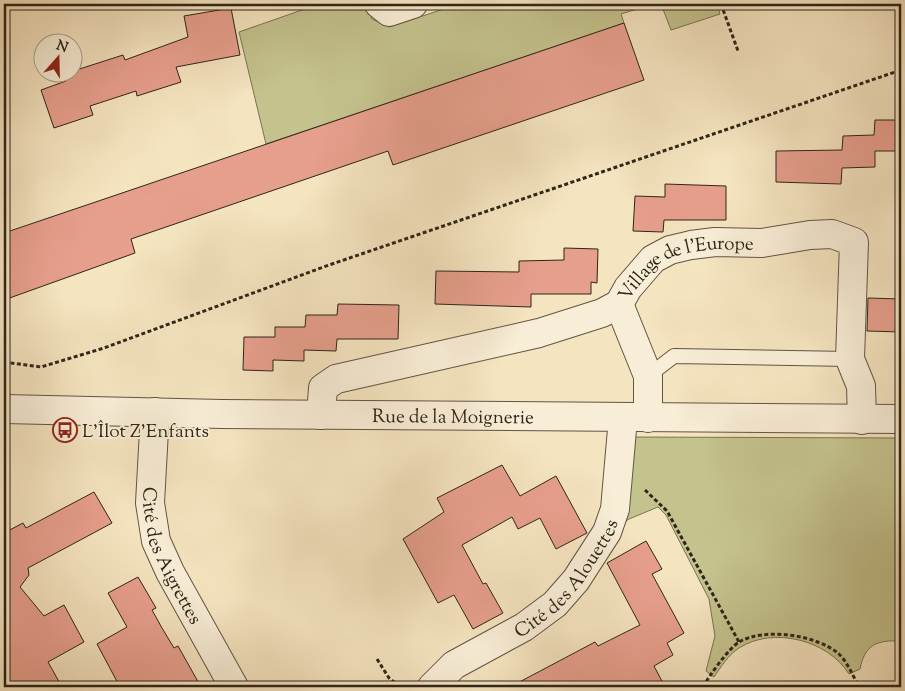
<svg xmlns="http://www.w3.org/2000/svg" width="905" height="691" font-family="'Sorts Mill Goudy',serif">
	<rect width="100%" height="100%" fill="#f5e4c0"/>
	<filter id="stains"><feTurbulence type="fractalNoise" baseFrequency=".004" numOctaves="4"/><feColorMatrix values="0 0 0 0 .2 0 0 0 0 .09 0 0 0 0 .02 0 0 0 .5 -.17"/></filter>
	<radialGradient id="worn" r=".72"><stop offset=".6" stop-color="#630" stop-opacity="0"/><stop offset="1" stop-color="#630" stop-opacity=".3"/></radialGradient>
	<!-- green -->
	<path fill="#c4c28d" stroke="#797453" d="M319 4H366L372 19 389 27 459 4H653L621 14 624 23 266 144 239 32Z
		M661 4H717L720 14 671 30Z
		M632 437 901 438V641C877 640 865 644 860 669L849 674C828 640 773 626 739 648 728 655 721 667 714 677L706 671 715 636 709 599 666 515 658 507 629 519 616 528Z"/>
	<!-- building -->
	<path fill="#e79f8d" stroke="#2e2519" d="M231 8 240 55 176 67 181 82 137 96 136 91 90 106 93 115 54 128 41 90 66 81 64 74 123 55 125 60 188 37 184 16Z
		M624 23 644 80 393 165 388 151 131 239 135 253 4 300V233Z
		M875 120H901V151H875V167L842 168 841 184 776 182V151L842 150 843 136 874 135Z
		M665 184 726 186V220H664L663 232 633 231 635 196 665 197Z
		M564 248 598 249 597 283 591 282V294H531V307L435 304 436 271 519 272V261L564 260Z
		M868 298 901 299V332L867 331Z
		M338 304 399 305 398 339H337L336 351 304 350V361L273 360V371L243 370 244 337H275V327H305L306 315H337Z
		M502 465 520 496 556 476 587 533 556 549 540 518 518 529 512 517 462 545 483 584 486 583 503 613 473 629 454 595 438 603 403 539 444 512 437 498Z
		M94 492 112 523 28 568 29 575 20 587 44 616 64 605 84 642 48 662 62 687H4V533L23 523 26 528Z
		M646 541 662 569 652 574 684 633 667 643 673 655 654 666 665 687H510L595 642 598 646 640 625 607 563Z
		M138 577 156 608 152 610 162 628 174 648 178 646 201 687H120L97 644 127 627 108 593Z"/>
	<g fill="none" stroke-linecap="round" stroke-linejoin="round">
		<defs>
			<path id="lane" d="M648 376 674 356 850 359"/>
			<g id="street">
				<path d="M379 4 389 12 413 4"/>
				<path d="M619 304 648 376V418"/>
				<path id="s1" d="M4 409 222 414 901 419"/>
				<path id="s2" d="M155 412 150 503 156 541 170 572 234 687"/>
				<path id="s3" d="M321 415 323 388 336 379 539 333 602 313 619 304 628 288 653 259 670 250 691 245 715 242 762 243 810 235 832 234 854 242 850 359 861 386 862 420"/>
				<path id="s4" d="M432 687 454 665 524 627 555 604 576 580 607 532 615 509 623 418"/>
			</g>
		</defs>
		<!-- lane casing -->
		<use href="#lane" stroke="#605543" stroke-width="16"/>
		<!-- street casing -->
		<use href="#street" stroke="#605543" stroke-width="30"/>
		<!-- path -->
		<path stroke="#2e2519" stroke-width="3" stroke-dasharray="4 2.5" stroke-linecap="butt" d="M721 4 738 51
			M4 362 41 367 104 348 329 265 901 70
			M645 490 667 511 739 642
			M377 659 389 678 400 687
			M703 687C709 676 729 648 739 642 765 627 817 635 839 654 848 663 853 676 859 687"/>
		<!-- lane -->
		<use href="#lane" stroke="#f8edd6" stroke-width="14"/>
		<!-- street -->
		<use href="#street" stroke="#f8edd6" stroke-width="28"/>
	</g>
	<!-- icons -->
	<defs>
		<symbol id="bus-ring" viewBox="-11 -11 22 22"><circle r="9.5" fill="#f8edd6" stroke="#8f2418" stroke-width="1.5"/><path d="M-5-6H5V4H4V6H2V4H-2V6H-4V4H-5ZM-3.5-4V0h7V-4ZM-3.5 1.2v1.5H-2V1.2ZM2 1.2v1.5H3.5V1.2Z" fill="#8f2418"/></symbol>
	</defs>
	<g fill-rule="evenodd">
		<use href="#bus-ring" x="51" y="416" width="28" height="28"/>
	</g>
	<g text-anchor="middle" stroke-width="4" stroke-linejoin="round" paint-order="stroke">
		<!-- street labels -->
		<g font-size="19" fill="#2e2519" stroke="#f8edd6">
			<text dy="7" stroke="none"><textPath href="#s3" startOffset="420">Village de l'Europe</textPath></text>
			<text dy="7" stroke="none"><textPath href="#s1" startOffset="449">Rue de la Moignerie</textPath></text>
			<text dy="7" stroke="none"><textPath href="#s2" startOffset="148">Cité des Aigrettes</textPath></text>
			<text dy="7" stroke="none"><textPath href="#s4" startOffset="176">Cité des Alouettes</textPath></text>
		</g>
		<!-- poi labels -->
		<g font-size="19" fill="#2e2519" stroke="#f8edd6" text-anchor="start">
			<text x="82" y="437">L'Îlot Z'Enfants</text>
		</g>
	</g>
	<!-- margin -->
	<rect width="905" height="691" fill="none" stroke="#f5e4c0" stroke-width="20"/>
	<rect x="5" y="5" width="895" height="681" fill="none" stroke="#2e2519" stroke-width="2.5"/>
	<rect x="10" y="10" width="885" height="671" fill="none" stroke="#2e2519"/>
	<!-- north arrow -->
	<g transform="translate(58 58) rotate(20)"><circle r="24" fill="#f8edd6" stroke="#a79d8a"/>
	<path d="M0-4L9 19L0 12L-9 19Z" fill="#8f2418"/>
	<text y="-8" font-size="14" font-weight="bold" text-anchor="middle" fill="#2e2519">N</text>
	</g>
	<rect width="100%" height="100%" filter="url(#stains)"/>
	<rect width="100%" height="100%" fill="url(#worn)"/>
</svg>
